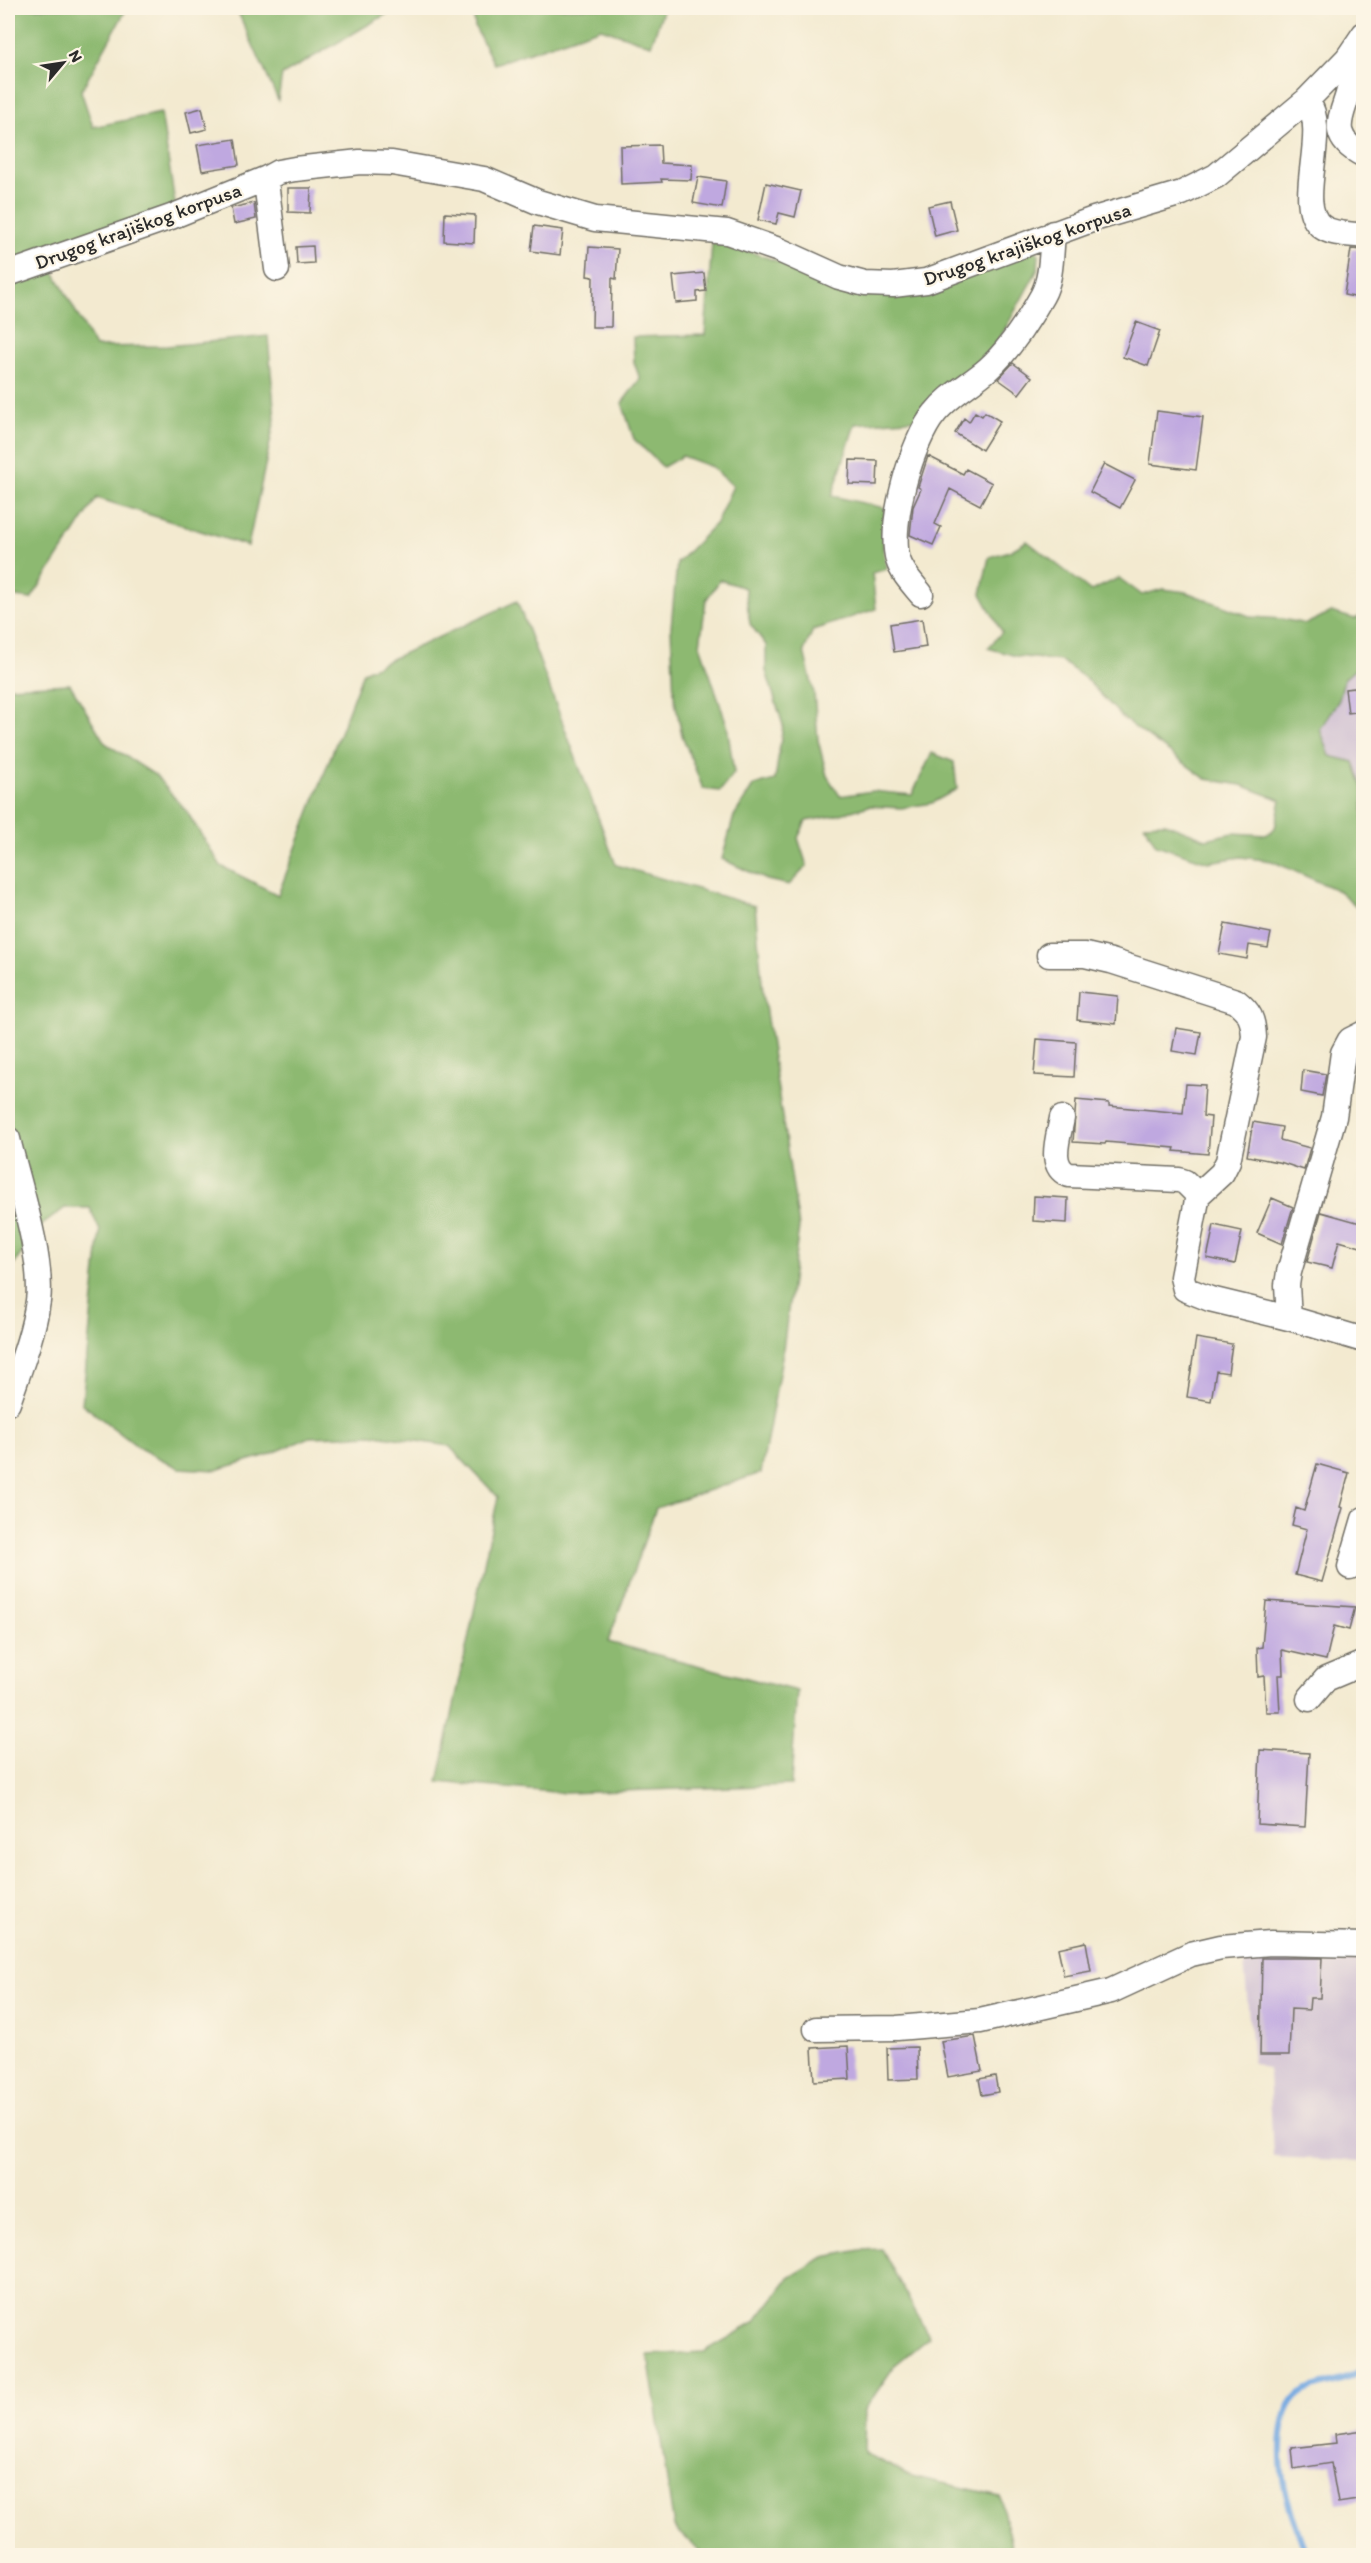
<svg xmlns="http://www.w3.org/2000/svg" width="1371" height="2563" font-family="Itim,sans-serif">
	<rect width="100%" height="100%" fill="#fcf5e5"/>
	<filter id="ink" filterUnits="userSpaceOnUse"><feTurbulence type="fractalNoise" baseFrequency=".0167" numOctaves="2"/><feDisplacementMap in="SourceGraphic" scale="12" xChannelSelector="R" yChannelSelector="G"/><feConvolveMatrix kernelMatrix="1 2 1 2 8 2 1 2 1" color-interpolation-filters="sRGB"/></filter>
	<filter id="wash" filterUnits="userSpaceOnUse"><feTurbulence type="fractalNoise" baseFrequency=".008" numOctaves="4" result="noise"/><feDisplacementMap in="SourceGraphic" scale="24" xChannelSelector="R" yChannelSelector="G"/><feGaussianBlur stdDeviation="1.35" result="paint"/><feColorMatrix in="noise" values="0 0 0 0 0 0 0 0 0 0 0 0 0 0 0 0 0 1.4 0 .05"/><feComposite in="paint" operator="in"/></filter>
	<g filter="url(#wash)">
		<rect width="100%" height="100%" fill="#f3ead0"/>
		<!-- industrial -->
		<path fill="#cebed2" d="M1360 665 1363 666V788L1354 762 1330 756 1320 729 1339 700 1344 679Z
			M1243 1952 1363 1954V2161L1273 2157 1269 2070 1253 2062Z"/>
		<!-- forest -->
		<path fill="#8db971" stroke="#5c724e" stroke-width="1.5" d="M8 8H127L81 91 93 127 161 113 176 210 51 266 95 347 167 346 268 336 275 419 248 546 97 498 31 599 8 596Z
			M236 8H397L282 75 278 100Z
			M473 8H664L651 45 601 28 494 64 475 27Z
			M712 243 733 246 861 290 1030 247 1039 254 1038 269 1000 338 984 359 919 419 855 424 832 496 885 508 883 547 887 569 872 573 876 609 813 630 804 651 814 693 818 740 827 776 840 796 872 791 912 795 932 753 954 762 957 789 932 803 901 808 869 806 834 816 806 821 798 838 807 866 789 885 767 880 722 859 734 816 753 786 775 780 783 725 766 671V645L750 624 745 588 720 580 706 600 700 645 727 725 734 773 720 791 703 789 682 735 674 696 671 627 677 563 716 523 733 486 712 467 682 456 663 467 634 439 622 403 640 379 634 362 633 337 705 335Z
			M1027 541 1091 591 1119 578 1142 595 1163 589 1186 592 1252 617 1282 619 1306 624 1331 612 1355 619 1363 615V666L1360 665 1344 679 1339 700 1320 729 1330 756 1354 762 1363 788V912L1339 891 1272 861 1241 857 1208 862 1156 845 1144 824 1165 823 1206 839 1233 833 1266 835 1275 828 1281 800 1241 785 1206 779 1125 720 1085 678 1061 661 1016 656 988 648 1002 632 981 594 989 557 1010 551Z
			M517 601 616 865 755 906 763 993 799 1227 782 1357 761 1473 656 1508 608 1642 797 1691 791 1785 565 1793 438 1782 498 1497 449 1446 376 1435 310 1437 268 1455 216 1470 179 1468 141 1449 82 1404 100 1231 90 1208H65L42 1225 14 1264 8 1265V687L70 684 105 743 155 775 187 812 221 866 278 895 363 672Z
			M882 2249 929 2337 895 2365 865 2409 864 2453 911 2476 1000 2496 1013 2555H704L674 2527 648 2355 704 2352 754 2323 789 2278 824 2257 860 2250Z"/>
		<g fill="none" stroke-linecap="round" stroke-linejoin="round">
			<!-- stream -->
			<path stroke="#74a9e1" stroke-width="6" d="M1307 2556C1299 2534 1290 2512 1285 2489 1279 2463 1276 2404 1305 2391 1326 2381 1347 2385 1364 2366"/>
		</g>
		<g id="blocks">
			<!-- building -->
			<path fill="#bfa8e0" d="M202 108 207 129 191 133 186 112Z
				M235 139 239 165 202 171 197 145Z
				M660 145 661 163 692 165 691 180 661 179 662 182 621 184 620 146Z
				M698 177 726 181 722 208 693 203Z
				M766 183 801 191 795 217 779 213 776 224 758 220Z
				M288 188H311L310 213 288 212Z
				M950 201 957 230 935 236 928 206Z
				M254 203 256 219 234 224 231 208Z
				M445 213 475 215 474 243 444 241Z
				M534 226 563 230 560 255 531 251Z
				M313 246 314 263 297 264 296 247Z
				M589 247 618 249 616 279 612 278 611 327H592L593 277 587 276Z
				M1351 249 1364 250V299L1344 295Z
				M704 273 706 291 697 292V301L676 303 673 276Z
				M1136 322 1160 331 1148 366 1123 357Z
				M1013 363 1032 377 1019 394 998 379Z
				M1157 411 1203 417 1196 470 1150 464Z
				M975 412 982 416 985 412 1000 421 982 450 955 433 964 418 969 422Z
				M928 456 963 474 966 469 992 483 980 505 950 489 935 524 941 527 933 545 910 535 913 507 921 489 918 487Z
				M850 460 878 461 877 485 849 484Z
				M1104 464 1135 480 1120 508 1090 492Z
				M922 619 926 647 894 652 890 624Z
				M1364 687V711L1348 713 1345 689Z
				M1225 924 1271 933 1268 948 1249 945 1247 959 1219 954Z
				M1079 992 1118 996 1116 1024 1077 1020Z
				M1176 1028 1201 1032 1197 1055 1172 1051Z
				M1037 1039 1076 1042 1074 1077 1034 1075Z
				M1303 1070 1326 1074 1322 1096 1301 1092Z
				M1186 1084 1205 1085 1203 1116 1211 1117 1208 1154 1174 1151 1175 1148 1106 1142 1105 1144 1073 1142 1076 1100 1109 1103V1106L1183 1113Z
				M1253 1122 1282 1127 1280 1140 1310 1148 1304 1170 1283 1163 1247 1156Z
				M1034 1196 1068 1198 1067 1223 1033 1221Z
				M1272 1198 1293 1207 1282 1244 1257 1233Z
				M1321 1212 1364 1224V1248L1339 1241 1332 1268 1307 1262Z
				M1214 1225 1242 1231 1235 1264 1207 1258Z
				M1196 1338 1232 1344 1228 1373 1216 1371 1211 1401 1187 1397Z
				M1317 1464 1349 1473 1340 1507 1343 1508 1322 1582 1295 1575 1307 1529 1292 1525 1296 1508 1304 1511Z
				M1266 1601 1355 1607 1349 1630 1334 1626 1326 1660 1282 1650 1283 1675H1278L1280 1712H1266L1264 1676 1258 1677 1257 1648 1262 1647Z
				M1260 1750 1309 1753 1305 1827 1257 1824Z
				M1086 1942 1091 1971 1064 1976 1058 1948Z
				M1262 1958H1322L1320 1998H1310L1309 2010 1291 2009 1289 2055H1260Z
				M975 2036 982 2071 948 2077 941 2041Z
				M848 2046 850 2079 814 2081 812 2048Z
				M917 2047 918 2079 888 2080 887 2048Z
				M995 2076 998 2092 982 2095 979 2079Z
				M1364 2430V2499L1338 2503 1331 2463 1294 2469 1292 2448 1336 2443 1335 2434Z"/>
		</g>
	</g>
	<g filter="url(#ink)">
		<use href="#blocks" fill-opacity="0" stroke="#716e65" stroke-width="1.5"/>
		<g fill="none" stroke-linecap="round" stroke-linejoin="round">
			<defs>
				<path id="street" d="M1347 59C1348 65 1352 72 1351 77 1350 109 1319 133 1364 155
					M1307 100C1331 133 1292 205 1322 227 1333 235 1351 234 1364 236
					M277 269 266 182 267 178 278 172 295 169 360 162 392 163 484 179 538 202 595 219 727 232 779 250 839 277 865 284 893 285 926 281 1094 219 1182 193 1216 176 1307 100 1347 59 1364 34
					M8 274 171 217 267 178
					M921 594C912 583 902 573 898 560 888 524 912 440 935 413 949 395 971 384 988 369 1009 350 1028 321 1042 296 1052 278 1051 254 1053 233
					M1049 955H1085L1111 961 1236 1001C1250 1012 1253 1019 1254 1037L1228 1161 1222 1173 1198 1195
					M1364 1033 1350 1040 1343 1053 1334 1117 1289 1272 1287 1285 1289 1318 1364 1340
					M1062 1118C1059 1136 1047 1166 1069 1175L1179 1180 1185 1182 1198 1195 1182 1277 1185 1289 1210 1299 1289 1318
					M8 1139C18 1182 44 1259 38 1301 33 1336 19 1370 8 1403
					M1350 1567 1364 1519
					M1309 1699 1326 1679 1364 1663
					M816 2029 897 2028 980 2021 1111 1991 1191 1954 1221 1947 1271 1943 1364 1945"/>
			</defs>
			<!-- street casing -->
			<use href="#street" stroke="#716e65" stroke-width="27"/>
			<!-- street -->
			<use href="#street" stroke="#fff" stroke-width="24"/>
		</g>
	</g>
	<g text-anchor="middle" stroke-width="4.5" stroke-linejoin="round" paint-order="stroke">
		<!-- street labels -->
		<g font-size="20" fill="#2b2b2b" stroke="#fcf5e5">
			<text transform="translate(138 226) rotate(-20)" y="7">Drugog krajiškog korpusa</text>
			<text transform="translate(1027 244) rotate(-19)" y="7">Drugog krajiškog korpusa</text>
		</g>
	</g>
	<!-- margin -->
	<rect width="1371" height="2563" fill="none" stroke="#fcf5e5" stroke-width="30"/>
	<!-- north arrow -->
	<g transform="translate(63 63) rotate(61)" stroke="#fcf5e5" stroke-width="4.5" paint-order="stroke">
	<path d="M0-4.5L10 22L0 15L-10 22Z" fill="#2b2b2b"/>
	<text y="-9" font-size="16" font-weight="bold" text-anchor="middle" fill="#2b2b2b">N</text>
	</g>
</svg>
